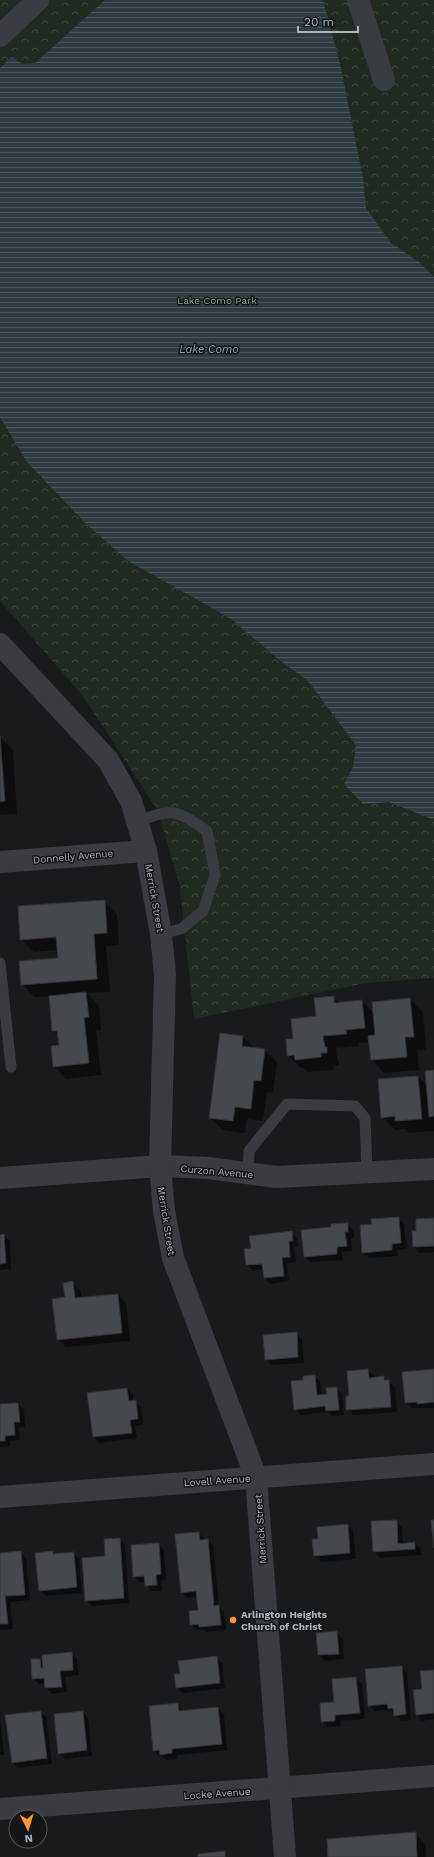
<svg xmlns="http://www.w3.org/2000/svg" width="434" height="1857" font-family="'Work Sans',sans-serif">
	<defs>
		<pattern id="forest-crowns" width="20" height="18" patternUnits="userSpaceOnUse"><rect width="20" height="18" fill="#212a21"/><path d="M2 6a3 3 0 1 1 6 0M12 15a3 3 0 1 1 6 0" fill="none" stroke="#3f463f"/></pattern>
		<pattern id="water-rules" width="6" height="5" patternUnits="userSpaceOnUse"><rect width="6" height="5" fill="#2e3c41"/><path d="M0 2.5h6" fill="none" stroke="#4a565a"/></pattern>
	</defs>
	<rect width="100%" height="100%" fill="#191a1c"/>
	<!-- forest -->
	<path fill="url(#forest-crowns)" d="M0 0H434V978L366 983 194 1019 180 887 158 811 82 695 0 601Z"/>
	<!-- water -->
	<path fill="url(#water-rules)" d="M105 0H323L340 64 363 178 366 208 391 243 419 262 434 277V818L432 819 389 802 363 804 344 784 353 767 356 745 307 680 279 660 230 618 128 561 85 523 27 462 0 417V68L12 57 23 64 35 63Z"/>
	<!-- shadow -->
	<path fill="#0007" d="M0 737 13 750 17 814 0 815Z
		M104 901 117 914 119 945 106 946 110 992 86 993 99 1006 101 1030H96L101 1075 66 1079 54 1066 60 1046 59 1036 53 1031 50 996 34 997 22 984 59 959 58 950 34 952 21 939Z
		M333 997 340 1003 362 1001 374 1013 410 999 423 1012 426 1049 417 1050 419 1070 384 1073 372 1060 370 1042 358 1043 359 1046 336 1048 337 1059 339 1061V1065L333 1066 334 1070 308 1072 304 1068H301L288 1055 294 1040 317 1017Z
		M243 1037 254 1048 264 1050 277 1062 273 1093 267 1092 263 1121 247 1119 245 1133 223 1130 210 1118Z
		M434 1071V1131L409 1133 405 1129 395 1130 382 1117 418 1077 428 1086Z
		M399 1218 404 1224 407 1249 397 1250 398 1256 369 1258 363 1253 373 1225Z
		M434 1219V1252L420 1253 414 1247 417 1231Z
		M347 1224 353 1230 354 1238H351L352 1251 342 1252 343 1260 310 1262 305 1256 332 1228Z
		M291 1233 297 1238 298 1246 294 1247 296 1262 287 1263 289 1281 270 1284 265 1278 264 1269 253 1271 247 1265 252 1249Z
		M4 1235 10 1241 11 1269 0 1270V1236Z
		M72 1283 81 1291V1298L118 1295 126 1303 130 1341 66 1347 58 1339 66 1298Z
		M296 1333 302 1339 304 1363 272 1365 266 1360Z
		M368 1370 374 1376V1379L384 1377 395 1387 397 1412 353 1415 347 1409 350 1397Z
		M434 1370V1408H412L406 1402Z
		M314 1376 320 1381 322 1396 328 1395 336 1388 342 1394 344 1415 332 1416 328 1412 301 1415 295 1409 304 1381Z
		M127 1389 133 1395V1401L141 1407 143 1425 135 1426 137 1438 99 1443 94 1437Z
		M18 1404 24 1409 25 1427 19 1428 20 1440 10 1441V1446L0 1447V1405Z
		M396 1521 402 1527 403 1544 415 1543 421 1549V1555L380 1558 374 1552Z
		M348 1525 353 1531 356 1559 321 1562 315 1556 320 1540Z
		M199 1533 205 1540H207L213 1546 219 1606 224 1612 226 1630 206 1632 203 1629 197 1630 191 1624 199 1611 198 1597 187 1598 182 1593Z
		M119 1539 125 1545 129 1603 92 1606 86 1600Z
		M158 1544 164 1550 166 1580H161L162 1591H151L146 1585 145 1582H140L134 1577Z
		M20 1552 26 1558 30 1600 10 1602 13 1629 0 1630V1554Z
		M53 1552 55 1555 73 1553 79 1559 82 1593 46 1596 40 1590Z
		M336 1632 342 1638 344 1659 325 1661 319 1655Z
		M71 1653 77 1659 79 1675 65 1677 67 1692 52 1694 46 1688V1683L39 1684 33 1678 40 1660 44 1664Z
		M217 1657 222 1663 225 1688 183 1693 177 1688 181 1675Z
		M401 1667 407 1673 411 1720 401 1721 390 1710 375 1711 369 1705Z
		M434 1671V1719L422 1721 417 1715 423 1690Z
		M356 1678 362 1684 365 1719 340 1721 341 1726 328 1727 322 1721 335 1703Z
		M178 1704 184 1711 218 1708 224 1714 227 1750 177 1755V1759L166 1760 162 1756H159L154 1750Z
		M40 1712 46 1717 52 1764 18 1768 13 1762Z
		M83 1712 88 1718 92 1756 65 1759 59 1753Z
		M0 1717 4 1755H0Z
		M415 1833 425 1844 426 1857H329Z"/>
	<!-- building -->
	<path fill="#45484c" stroke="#333438" d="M0 736 5 801 0 802Z
		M105 900 107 933 94 934 97 979 21 985 19 961 58 958 56 937 20 940 18 906Z
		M86 992 89 1017 84 1018 89 1063 53 1067 51 1046 59 1045 57 1031H52L49 996Z
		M334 996V1003L362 1000 365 1028 346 1030 347 1034 323 1036 325 1047H327V1053H321V1057L295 1060 294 1055 287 1056 286 1039H293L291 1019 316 1016 314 998Z
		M410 998 414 1037H405L407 1057 371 1060 368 1036 375 1035 372 1002Z
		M220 1033 243 1036 242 1046 265 1049 261 1081 254 1080 251 1109 235 1107 233 1121 209 1118Z
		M434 1070V1116L429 1117 425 1071Z
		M418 1076 422 1119 395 1121V1116L381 1118 378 1079Z
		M399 1217 401 1243 392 1244V1250L362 1253 360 1225 372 1224 371 1219Z
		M434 1218V1246L413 1247 412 1231H416V1219Z
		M348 1223V1232H345L347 1246 337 1247V1254L304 1257 301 1230 331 1227V1224Z
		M292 1231 293 1241H289L290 1257 282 1258 284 1276 264 1278 262 1264 246 1265 244 1249 251 1248 249 1236Z
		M4 1234 6 1263 0 1264V1235Z
		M73 1281 75 1298 118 1294 122 1333 57 1340 52 1299 65 1297 63 1283Z
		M297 1332 298 1357 265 1360 263 1335Z
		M368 1369 369 1378 384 1376V1380H389L391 1407 346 1410V1396H349L347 1371Z
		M434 1369V1402L417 1404V1402L405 1403 402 1372Z
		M315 1375 317 1395 327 1394 326 1388 337 1387 339 1410 326 1411 325 1406 294 1410 291 1381 303 1380V1376Z
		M127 1388 129 1401 136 1400 138 1419 130 1420 132 1433 93 1437 87 1393Z
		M18 1403 20 1422H14L15 1435 5 1436V1441H0V1404Z
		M397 1520 398 1544 415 1542V1549L373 1552 371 1521Z
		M431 1520H434V1548Z
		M348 1524 350 1553 314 1556 312 1539H318L317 1527Z
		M199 1532 200 1540 208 1539 214 1606 219 1605 221 1625 199 1627V1624L190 1625 189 1611 198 1610 196 1591 181 1593 175 1534Z
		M120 1538 124 1598 85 1601 82 1558 105 1556 104 1539Z
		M159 1543 161 1574 156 1575 157 1585 145 1586 144 1576 133 1577 131 1545Z
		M21 1551 25 1595 5 1596 8 1624H0V1553Z
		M53 1551V1554L74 1552 77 1587 39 1591 35 1553Z
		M337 1631 339 1654 318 1655 316 1633Z
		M72 1652 73 1670 60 1671 62 1687 45 1688 44 1678 32 1679 31 1659H40L41 1668H43L42 1655Z
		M217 1656 220 1683 176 1688 174 1674H180L178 1661Z
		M402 1666 406 1714 394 1716 393 1708 388 1709 387 1704 368 1706 365 1669Z
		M434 1670V1713L416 1715 413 1690 422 1689 420 1671Z
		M356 1677 360 1713 335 1715V1721L321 1722 320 1703 334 1702 332 1679Z
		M178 1703 179 1711 218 1707 222 1744 172 1749V1753L160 1755 159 1750 153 1751 149 1706Z
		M41 1711 47 1758 12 1763 5 1715Z
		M83 1711 87 1750 58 1754 54 1714Z
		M416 1832 417 1857H328L327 1839Z
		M225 1851V1857H198V1854Z"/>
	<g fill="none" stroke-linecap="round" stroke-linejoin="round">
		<!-- service -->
		<path stroke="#3a3c41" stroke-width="11" d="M137 822C173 808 175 809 207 831L215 875 203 911 181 929 161 934
			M0 963 11 1067
			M248 1173 249 1151 287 1104 355 1106 365 1118 367 1172"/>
		<!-- minor -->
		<path stroke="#3a3c41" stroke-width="22" d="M358 0 384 80
			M0 862 146 851
			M0 1178 160 1166 209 1168 276 1177 434 1169
			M0 1497 434 1464
			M0 1809 434 1776"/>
		<!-- tertiary -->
		<path stroke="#3a3c41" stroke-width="22" d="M0 36 38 0
			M0 644 108 760 131 801 146 851 161 934 165 975 160 1166 164 1211 173 1258 256 1477 285 1857"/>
	</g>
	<!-- markers -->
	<circle fill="#ff962e" stroke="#141517" stroke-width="1.5" cx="233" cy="1620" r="4"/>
	<g text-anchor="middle" stroke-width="3" stroke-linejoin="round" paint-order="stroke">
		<!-- park labels -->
		<g font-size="10" fill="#85a881" stroke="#141517">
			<text x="217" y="304">Lake Como Park</text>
		</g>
		<!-- street labels -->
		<g font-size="10" fill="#abb3bc" stroke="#141517">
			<text transform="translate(73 856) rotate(-5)" y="4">Donnelly Avenue</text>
			<text transform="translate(155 898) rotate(80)" y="4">Merrick Street</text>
			<text transform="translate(217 1171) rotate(5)" y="4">Curzon Avenue</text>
			<text transform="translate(167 1221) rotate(81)" y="4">Merrick Street</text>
			<text transform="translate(217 1480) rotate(-4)" y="4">Lovell Avenue</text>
			<text transform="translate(260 1529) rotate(-94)" y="4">Merrick Street</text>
			<text transform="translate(217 1793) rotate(-4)" y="4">Locke Avenue</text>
		</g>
		<!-- poi labels -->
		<g font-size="10" font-weight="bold" fill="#abb3bc" stroke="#141517" text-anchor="start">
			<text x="241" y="1618">Arlington Heights<tspan x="241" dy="12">Church of Christ</tspan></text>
		</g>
		<!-- water labels -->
		<g font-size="11" font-style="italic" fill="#80a8b9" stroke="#141517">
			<text x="209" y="353">Lake Como</text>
		</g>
	</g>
	<!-- north arrow -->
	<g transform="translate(28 1829) rotate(175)"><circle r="19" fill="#141517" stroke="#505459"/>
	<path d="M0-3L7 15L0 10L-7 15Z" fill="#ff962e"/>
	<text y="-6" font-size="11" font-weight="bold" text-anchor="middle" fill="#abb3bc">N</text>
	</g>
	<!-- scale -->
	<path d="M298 26v6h60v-6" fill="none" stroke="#abb3bc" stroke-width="2"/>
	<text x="304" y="26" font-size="12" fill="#abb3bc" stroke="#141517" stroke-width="3" paint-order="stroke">20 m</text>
</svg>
